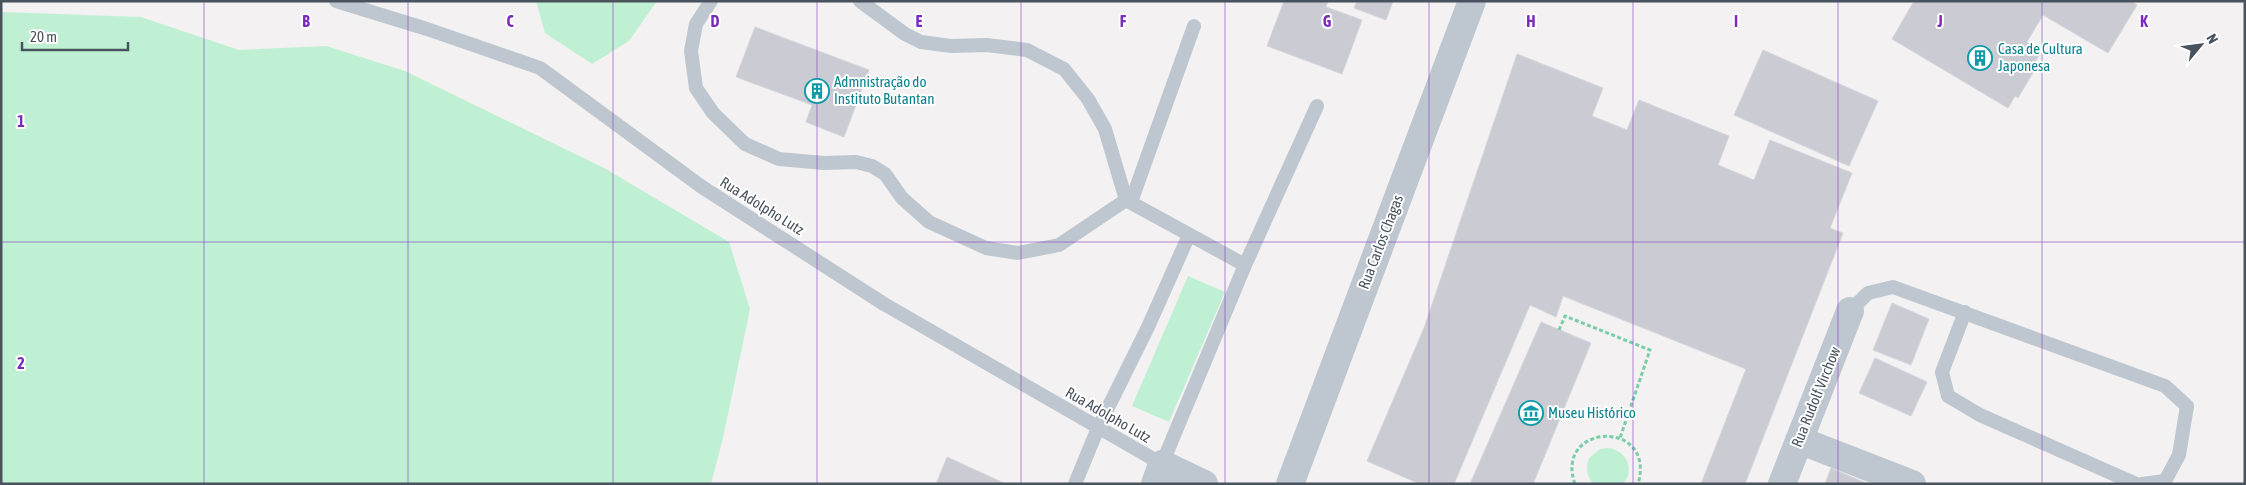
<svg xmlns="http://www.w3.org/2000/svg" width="2246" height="485" font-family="'Asap Condensed',sans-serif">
	<rect width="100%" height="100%" fill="#f3f1f1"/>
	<!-- green -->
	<path fill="#c0f0d4" d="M536 1H657L629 41 592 64 545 33Z
		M1 12 141 17 239 50 326 46 405 71 606 169 729 242 750 309 723 438 711 484H1Z
		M1188 276 1225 292 1169 422 1132 406Z
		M1608 448C1626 450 1636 469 1623 484H1593C1586 475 1586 468 1589 458L1600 449Z"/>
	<!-- building -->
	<path fill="#cbccd3" stroke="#d5d6dc" d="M1284 1H1328L1326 7 1362 20 1342 74 1267 46Z
		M1357 1H1393L1386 20 1354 8Z
		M1914 1H2131L2137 5 2108 53 2043 15 2027 42 2042 51 2035 62 2038 64 2018 98 2015 96 2008 108 1892 39Z
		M755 27 869 70 844 137 806 122 812 105 736 77Z
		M1763 50 1878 101 1849 166 1734 115Z
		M1517 54 1603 88 1592 116 1627 130 1639 100 1729 136 1718 165 1754 180 1770 140 1852 173 1830 228 1843 233 1745 484H1701L1746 369 1563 296 1556 317 1530 305 1454 484H1420L1367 461 1424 328Z
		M1892 303 1929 319 1911 365 1873 350Z
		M1541 322 1591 343 1533 484H1470Z
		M1875 358 1927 382 1911 416 1859 393Z
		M947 457 1006 484H936Z
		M1831 468 1868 484H1825Z"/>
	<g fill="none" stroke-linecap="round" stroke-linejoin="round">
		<!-- path -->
		<path stroke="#78cea7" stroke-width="3" stroke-dasharray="4 2.5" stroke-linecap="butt" d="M1559 330 1565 316 1650 350 1620 438
			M1575 484C1553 423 1657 418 1638 484"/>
		<!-- service -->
		<path stroke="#bec7cf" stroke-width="14" d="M336 1 427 29 540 68 702 187 884 304 1162 464 1245 265 1317 106
			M711 1 696 24 691 51 696 88 713 113 745 144 779 159 824 163 856 162 872 166 885 174 902 198 929 222 986 248 1018 253 1059 245 1126 200
			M860 1 905 34 921 42 951 46 987 45 1027 50 1064 69 1088 99 1105 129 1126 200
			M1126 200 1245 265
			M1131 202 1194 26
			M1850 311 1868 293 1893 287 2165 386 2187 406 2179 455 2165 481 2142 484
			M1965 312 1942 372 1948 396 1980 415 2136 484
			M1075 484 1098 428 1148 327 1189 235"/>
		<!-- minor -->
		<path stroke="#bec7cf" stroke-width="28" d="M1799 440 1912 484
			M1155 484 1162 464 1204 484
			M1290 484 1472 1
			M1782 484 1850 311"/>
	</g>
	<!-- grid -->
	<path fill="none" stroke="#7b2cbf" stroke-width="1" stroke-opacity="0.55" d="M204 1V484M408 1V484M613 1V484M817 1V484M1021 1V484M1225 1V484M1429 1V484M1633 1V484M1838 1V484M2042 1V484M1 242H2245"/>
	<!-- icons -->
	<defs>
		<symbol id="building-ring" viewBox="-11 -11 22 22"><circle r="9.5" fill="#fff" stroke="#0f9aa8" stroke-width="1.5"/><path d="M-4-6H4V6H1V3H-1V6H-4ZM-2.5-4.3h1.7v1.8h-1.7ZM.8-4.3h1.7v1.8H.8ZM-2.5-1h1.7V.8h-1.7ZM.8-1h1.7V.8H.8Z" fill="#0f9aa8"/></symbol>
		<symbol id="museum-ring" viewBox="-11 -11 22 22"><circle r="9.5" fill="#fff" stroke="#0f9aa8" stroke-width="1.5"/><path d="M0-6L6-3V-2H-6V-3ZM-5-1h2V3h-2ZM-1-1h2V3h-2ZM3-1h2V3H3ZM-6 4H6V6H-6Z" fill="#0f9aa8"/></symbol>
	</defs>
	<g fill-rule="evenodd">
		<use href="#building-ring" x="1966" y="44" width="28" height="28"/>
		<use href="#building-ring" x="803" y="77" width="28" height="28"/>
		<use href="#museum-ring" x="1517" y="399" width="28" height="28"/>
	</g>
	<g text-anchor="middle" stroke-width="4" stroke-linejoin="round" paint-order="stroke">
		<!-- culture labels -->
		<g font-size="15" fill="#0d838f" stroke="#fff" text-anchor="start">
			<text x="1998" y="54">Casa de Cultura<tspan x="1998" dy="17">Japonesa</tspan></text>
			<text x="834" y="87">Admnistração do<tspan x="834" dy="17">Instituto Butantan</tspan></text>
			<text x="1548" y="418">Museu Histórico</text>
		</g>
		<!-- street labels -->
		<g font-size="15" fill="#48535e" stroke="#fff">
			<text transform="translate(762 206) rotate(32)" y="5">Rua Adolpho Lutz</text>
			<text transform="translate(1381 242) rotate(-69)" y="5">Rua Carlos Chagas</text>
			<text transform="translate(1816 397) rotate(-68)" y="5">Rua Rudolf Virchow</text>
			<text transform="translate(1108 415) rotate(30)" y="5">Rua Adolpho Lutz</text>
		</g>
	</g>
	<g font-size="16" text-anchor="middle" font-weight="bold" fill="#7b2cbf" stroke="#fff" stroke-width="4" stroke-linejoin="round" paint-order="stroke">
		<text x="306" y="27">B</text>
		<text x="510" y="27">C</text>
		<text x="715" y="27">D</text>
		<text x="919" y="27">E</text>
		<text x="1123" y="27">F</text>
		<text x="1327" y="27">G</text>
		<text x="1531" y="27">H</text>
		<text x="1736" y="27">I</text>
		<text x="1940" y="27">J</text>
		<text x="2144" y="27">K</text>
		<text x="21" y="127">1</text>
		<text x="21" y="369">2</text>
	</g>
	<!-- border -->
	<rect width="2246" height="485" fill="none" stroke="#48535e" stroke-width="5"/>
	<!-- north arrow -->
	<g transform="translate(2201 45) rotate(61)" stroke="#ffffff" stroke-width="4" paint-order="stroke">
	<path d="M0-4L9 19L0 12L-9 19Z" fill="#48535e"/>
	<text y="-8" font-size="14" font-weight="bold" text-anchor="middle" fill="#48535e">N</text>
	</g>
	<!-- scale -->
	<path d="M22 42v8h106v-8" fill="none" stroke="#48535e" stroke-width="2.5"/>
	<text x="30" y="42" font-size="15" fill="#48535e" stroke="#ffffff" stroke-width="4" paint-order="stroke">20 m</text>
</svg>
